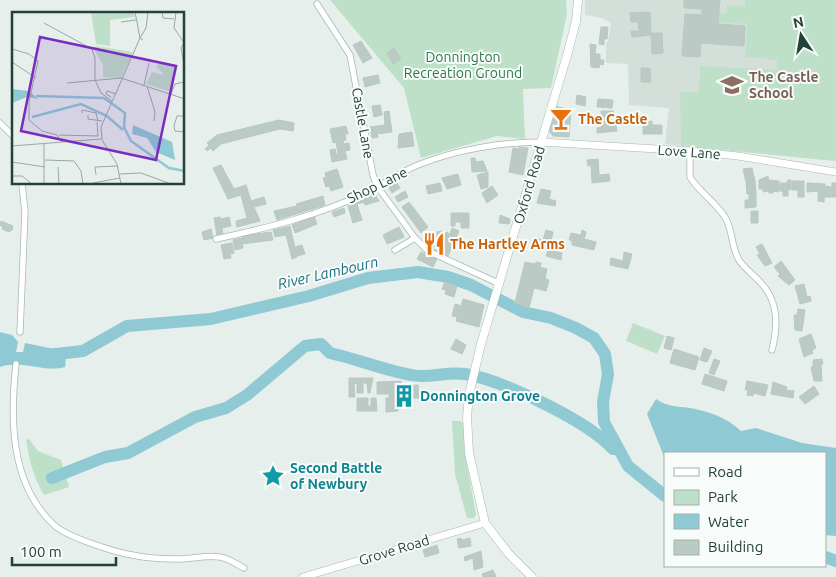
<svg xmlns="http://www.w3.org/2000/svg" width="836" height="577" font-family="Ubuntu,sans-serif">
	<rect width="100%" height="100%" fill="#e6efeb"/>
	<!-- built -->
	<path fill="#d4dfda" d="M585 0H836V161L665 144 669 108 629 105 628 64 606 63V43L608 41 611 23 601 18 585 15Z"/>
	<!-- green -->
	<path fill="#bfe0c8" d="M330 0H566L567 14 551 88 523 89 525 139 497 136 421 158 404 88Z
		M745 0H836V161L681 146 680 92H699L700 66 777 70V60L745 57 747 24 718 22 719 13H727V5L745 6Z
		M633 323 665 336 657 354 626 341Z
		M452 421H460L463 423 467 465 476 514 474 518H467L455 474Z
		M29 439 38 451 61 460 69 487 44 495C34 479 29 459 26 440Z"/>
	<!-- water -->
	<path fill="#8ec9d4" d="M0 332 12 335 18 342 16 352H23L25 343 59 350 66 357 65 367C43 373 22 359 0 367Z
		M656 399C667 407 677 406 690 408 710 412 726 417 741 431L756 428 802 443 836 448V536L825 535V453H665V459L647 414Z"/>
	<g fill="none" stroke-linecap="round" stroke-linejoin="round">
		<!-- river -->
		<path stroke="#8ec9d4" stroke-width="12" d="M47 355 83 351 127 326 211 319 309 296 368 278 418 272 448 277 471 285 523 312 551 318 576 328 594 338 605 354 608 374 603 402 604 422 628 466 665 496
			M52 478 105 457 128 453 195 417 226 408 247 395 305 346 321 344 330 353C357 359 384 370 411 375 429 379 447 371 465 374 502 380 588 421 613 449
			M825 557 836 561"/>
	</g>
	<!-- building -->
	<path fill="#bbcac4" stroke="#b8c9c2" d="M684 0H720L718 24 745 26 744 46 701 43 700 57 682 56 685 14 702 15V9L684 8Z
		M650 12 651 35 632 37 631 31H639L638 22H631L630 13Z
		M601 27H608L607 39H604V45L599 44Z
		M651 33H662L663 53 652 54Z
		M361 41 372 58 363 63 353 45Z
		M590 44 596 45 595 54H600V60H604L603 65 600 64 599 68 591 67Z
		M394 48 401 59 393 64 387 53Z
		M641 68H650L651 82H641Z
		M378 75 380 83 365 87 363 78Z
		M577 95 586 97 585 106 576 104Z
		M598 99 613 100 612 108 597 107Z
		M380 105 382 115 374 117 372 106Z
		M554 106 571 110 569 137 553 136 548 129Z
		M389 111 392 132 377 134 378 137 372 138 370 127 385 125 384 112Z
		M601 111H613L614 113H609L610 120 612 124H616L617 131 597 133V128L602 127Z
		M279 120 294 123 293 131 280 129 221 144 213 151 211 148 207 151 205 149 209 145 207 143 217 135Z
		M652 121V134H643V122Z
		M652 125H662V134H652Z
		M346 126 348 134H345L346 140 343 141 344 144 349 143 350 150 345 151 347 159 332 162 330 150 335 149 336 154H338L336 142 333 143 330 129Z
		M412 132 414 146 398 148 399 134Z
		M519 147 528 148 523 175 509 172 513 148 519 149Z
		M471 158H475L476 162 483 161 487 171 472 172Z
		M598 159 599 175 609 174 610 181 592 183 591 165 588 166 587 160Z
		M221 165 234 189 246 185 251 201 264 197 266 204 254 207 260 221 237 227 236 221 247 218 241 195 228 199 213 168Z
		M752 168 755 181 746 182 743 169Z
		M337 169 343 187 331 191 329 186 326 187 323 178 326 177 325 173Z
		M488 172V187L481 189 477 175Z
		M458 174 461 185 447 189 442 178Z
		M768 176 769 191 763 192V189H759V180Z
		M769 180 779 181V192L773 191V193H769Z
		M788 180H791V190L788 189V196H783V191H780V183H787Z
		M396 181 400 188 392 193 389 188Z
		M755 181 756 193 747 194 746 182Z
		M792 181H804V197H798V190H792Z
		M440 183 442 191 428 194 426 186Z
		M807 183 825 184 824 202 818 201V191L807 192Z
		M832 183H836V197H825L826 186 832 187Z
		M492 186 498 195 487 203 482 193Z
		M541 189 551 191 549 199 556 201 555 206 537 203Z
		M405 191 408 197 398 202 395 197Z
		M749 193H756V207L745 208V200H749Z
		M375 194 379 201 365 205 364 202 357 204 362 220 353 223 348 206 353 204 352 201Z
		M323 196 325 205 277 220 274 211 297 206 296 204Z
		M409 202 428 227 421 233 402 207Z
		M344 208 345 213 334 217 332 212Z
		M751 211H758V223H751Z
		M451 213H469V228H461V222H455V226H451Z
		M500 215 510 219 509 224 499 223Z
		M314 216 317 224 295 233 292 225Z
		M220 217 221 219 229 217 231 226 222 228 223 234 217 235 214 218Z
		M1 221 13 226 12 230 9 232 2 229 3 227 0 225Z
		M290 226 297 257 292 259 286 235 275 237 273 230Z
		M399 227 404 237 387 244 383 235Z
		M452 228 459 231 448 256 438 252 446 232 450 234Z
		M211 229 213 238 204 240 202 232Z
		M546 230 553 232 549 250 562 253 561 260 546 256 548 250 533 247 535 238 543 240Z
		M582 230 586 232 584 239 596 242 594 250 572 245V240H569L571 233 581 235Z
		M444 231 445 236 428 238V233Z
		M271 232 273 240 242 244 243 248 235 250 233 240 242 238V236Z
		M429 238 442 243 438 251 426 245Z
		M232 243 234 253 230 254 231 258 224 259 221 245Z
		M762 244 772 263 765 266 757 255 760 254 756 247Z
		M302 245 305 254 297 256 295 247Z
		M421 252 437 259 433 267 417 259Z
		M624 252 632 254 628 269 610 265 611 258 623 261Z
		M781 261 795 280 789 285 778 276 780 274 774 267Z
		M525 262 535 264 536 262 541 263 540 267 547 269 545 279 549 280 546 291 534 288 529 308 515 303Z
		M445 282 457 286 454 297 445 294 446 290 442 289Z
		M804 284 807 297 810 296 811 301 800 304 795 286Z
		M463 299 484 305 479 327 456 321 457 317 452 316 455 304 461 306Z
		M798 309 805 310 802 331 795 330 794 315H797Z
		M811 334 816 348 812 350 813 353 804 357 799 339Z
		M667 336 674 338 671 350 664 348Z
		M456 339 466 345 462 354 451 349Z
		M704 348 712 351 707 362 700 360Z
		M674 349 699 357 695 370 670 363Z
		M714 359 720 361 714 375 709 373Z
		M822 359 823 364H821L822 381H814L811 367H813V360Z
		M705 374 727 381 724 391 702 384Z
		M349 378H373L370 393H368L367 383H363V393H357V383L354 384 355 397H349Z
		M401 381 402 386 418 385 419 398 397 399 398 411 386 412V398H389V394H377V382Z
		M747 381 768 385 765 396 753 393V396L747 395 748 390H745Z
		M773 382 787 387 786 390 794 391 793 398 771 394Z
		M814 386 819 394 805 404 799 397Z
		M357 398H368V406H371V398H376L377 411H357Z
		M461 538 462 540 470 538 471 546 459 548 457 539Z
		M437 545 439 553 425 557 423 550Z
		M481 551 483 567 474 570 473 558 465 561 464 557Z
		M493 570 496 577H483L482 574Z"/>
	<g fill="none" stroke-linecap="round" stroke-linejoin="round">
		<defs>
			<path id="minor" d="M317 4 350 55 373 175 377 186 415 238 428 251 500 284
				M0 123 14 137
				M690 151V177C699 192 715 202 725 217 733 230 731 247 739 260 745 269 753 274 760 282 779 301 778 326 772 350
				M216 239C268 228 319 215 368 192 385 184 400 172 418 165 455 150 501 142 541 142
				M395 250 415 238
				M20 332 25 212 22 184
				M16 364C10 419 10 484 54 525 67 537 114 552 132 555 146 558 163 559 178 559 192 559 205 555 220 557 228 558 236 564 244 568"/>
			<path id="tertiary" d="M541 142 690 151 738 156 836 172
				M303 577 485 523"/>
			<path id="secondary" d="M532 577 508 553 485 523 469 453 467 417 469 395 481 344 568 52 576 21 578 0"/>
		</defs>
		<!-- minor casing -->
		<use href="#minor" stroke="#a8b8b2" stroke-width="7"/>
		<!-- tertiary casing -->
		<use href="#tertiary" stroke="#a8b8b2" stroke-width="8"/>
		<!-- secondary casing -->
		<use href="#secondary" stroke="#a4bbb3" stroke-width="9"/>
		<!-- minor -->
		<use href="#minor" stroke="#fff" stroke-width="5.5"/>
		<!-- tertiary -->
		<use href="#tertiary" stroke="#fff" stroke-width="7"/>
		<!-- secondary -->
		<use href="#secondary" stroke="#fff" stroke-width="8"/>
	</g>
	<!-- icons -->
	<defs>
		<symbol id="school-bare" viewBox="-9 -9 18 18"><path d="M0-5L7-2L0 1L-7-2ZM-4 1L0 2.5L4 1V4Q0 6-4 4Z" fill="#8d6e63" stroke="#f7fbf9" stroke-width="2.5" paint-order="stroke"/></symbol>
		<symbol id="bar-bare" viewBox="-9 -9 18 18"><path d="M-6-5H6L.8 .8V4.5H3.5V6h-7V4.5H-.8V.8Z" fill="#e8710a" stroke="#f7fbf9" stroke-width="2.5" paint-order="stroke"/></symbol>
		<symbol id="restaurant-bare" viewBox="-9 -9 18 18"><path d="M-5-6h1v4h1v-4h1v4h1v-4h1v5L-1.5 .5V6h-2V.5L-5-1ZM5-6V6H3V1.5H1.5Q1.5-4 5-6Z" fill="#e8710a" stroke="#f7fbf9" stroke-width="2.5" paint-order="stroke"/></symbol>
		<symbol id="building-bare" viewBox="-9 -9 18 18"><path d="M-4-6H4V6H1V3H-1V6H-4ZM-2.5-4.3h1.7v1.8h-1.7ZM.8-4.3h1.7v1.8H.8ZM-2.5-1h1.7V.8h-1.7ZM.8-1h1.7V.8H.8Z" fill="#0f9aa8" stroke="#f7fbf9" stroke-width="2.5" paint-order="stroke"/></symbol>
		<symbol id="sight-bare" viewBox="-9 -9 18 18"><path d="M0-6L1.8-2.2L6-1.7L2.9 1.2L3.7 5.4L0 3.3L-3.7 5.4L-2.9 1.2L-6-1.7L-1.8-2.2Z" fill="#0f9aa8" stroke="#f7fbf9" stroke-width="2.5" paint-order="stroke"/></symbol>
	</defs>
	<g fill-rule="evenodd">
		<use href="#school-bare" x="716" y="69" width="32" height="32"/>
		<use href="#bar-bare" x="545" y="103" width="32" height="32"/>
		<use href="#restaurant-bare" x="418" y="228" width="32" height="32"/>
		<use href="#building-bare" x="388" y="380" width="32" height="32"/>
		<use href="#sight-bare" x="257" y="460" width="32" height="32"/>
	</g>
	<g text-anchor="middle" stroke-width="4" stroke-linejoin="round" paint-order="stroke">
		<!-- park labels -->
		<g font-size="14" fill="#2d7a4b" stroke="#f7fbf9">
			<text x="463" y="62">Donnington<tspan x="463" dy="16">Recreation Ground</tspan></text>
		</g>
		<!-- education labels -->
		<g font-size="14" font-weight="bold" fill="#785e54" stroke="#f7fbf9" text-anchor="start">
			<text x="749" y="82">The Castle<tspan x="749" dy="16">School</tspan></text>
		</g>
		<!-- food labels -->
		<g font-size="14" font-weight="bold" fill="#c56008" stroke="#f7fbf9" text-anchor="start">
			<text x="578" y="124">The Castle</text>
			<text x="450" y="249">The Hartley Arms</text>
		</g>
		<!-- street labels -->
		<g font-size="14" fill="#24423a" stroke="#f7fbf9">
			<text transform="translate(363 123) rotate(80)" y="5">Castle Lane</text>
			<text transform="translate(689 152) rotate(4)" y="5">Love Lane</text>
			<text transform="translate(377 185) rotate(-26)" y="5">Shop Lane</text>
			<text transform="translate(529 185) rotate(-74)" y="5">Oxford Road</text>
			<text transform="translate(394 550) rotate(-17)" y="5">Grove Road</text>
		</g>
		<!-- culture labels -->
		<g font-size="14" font-weight="bold" fill="#0d838f" stroke="#f7fbf9" text-anchor="start">
			<text x="420" y="401">Donnington Grove</text>
			<text x="290" y="473">Second Battle<tspan x="290" dy="16">of Newbury</tspan></text>
		</g>
		<!-- water labels -->
		<g font-size="15" font-style="italic" fill="#1c6f80" stroke="#f7fbf9">
			<text transform="translate(328 273) rotate(-13)" y="5">River Lambourn</text>
		</g>
	</g>
	<!-- overview -->
	<g transform="translate(12 12)">
		<rect width="172" height="172" fill="#e6efeb"/>
		<path d="M79 0H121L123 5 98 8V34L84 32ZM84 34 121 40 109 66 91 65V53L82 37ZM150 50 166 54 159 80 134 72 140 60 152 63 144 54Z" fill="#bfe0c8"/>
		<path d="M0 77 17 79 26 87 15 85 0 91ZM121 113 160 130 163 148 144 140 135 126 120 122Z" fill="#8ec9d4"/>
		<path fill="none" stroke="#8ec9d4" stroke-width="2.5" d="M24 84 92 86 113 101 112 115 119 129 157 156 173 159M20 105 69 92 95 104 111 118"/>
		<path fill="none" stroke="#98aaa4" stroke-width="1" d="M150 0 151 6 162 7M164 0 162 16 173 32M109 10 124 8M32 11 80 37 83 46V68L89 81 100 89M131 28 128 26 134 16 136 0M172 31 169 36 173 57M0 37 17 42 26 49 17 90V108L30 119 45 123 50 130M0 50 24 66M55 71 109 66 173 87M132 73 137 51M135 74 143 100 142 109M159 82 163 72 172 70M99 85 94 82 95 79 104 82M70 101V98L84 101 86 109M76 103V107L90 109M173 104H165L162 114 163 119 173 120M47 123 86 124 85 110M0 134 89 127M33 148 62 149 69 159 71 172M0 150 33 155M46 155 47 172M107 162 129 161 159 172M84 163 83 155 105 154M0 164H10L20 172M81 171 108 166M32 172V131M109 172 105 152 90 128 89 115 128 26 123 0"/>
		<path fill="#7b2cbf" fill-opacity="0.15" stroke="#7b2cbf" stroke-width="2.5" d="M28 25 164 54 144 148 9 119Z"/>
		<rect width="172" height="172" fill="none" stroke="#24423a" stroke-width="2.5"/>
	</g>
	<!-- legend -->
	<rect x="664" y="452" width="162" height="115" fill="#f7fbf9" stroke="#a3b1ad"/>
	<rect x="674" y="468" width="25" height="8" fill="#ffffff" stroke="#a3b1ad"/>
	<text x="708" y="477" font-size="15" fill="#24423a">Road</text>
	<rect x="674" y="490" width="25" height="15" fill="#bfe0c8" stroke="#a3b1ad"/>
	<text x="708" y="502" font-size="15" fill="#24423a">Park</text>
	<rect x="674" y="514" width="25" height="15" fill="#8ec9d4" stroke="#a3b1ad"/>
	<text x="708" y="527" font-size="15" fill="#24423a">Water</text>
	<rect x="674" y="540" width="25" height="15" fill="#bbcac4" stroke="#a3b1ad"/>
	<text x="708" y="552" font-size="15" fill="#24423a">Building</text>
	<!-- north arrow -->
	<g transform="translate(801 35) rotate(348)" stroke="#f7fbf9" stroke-width="4" paint-order="stroke">
	<path d="M0-4L9 19L0 12L-9 19Z" fill="#24423a"/>
	<text y="-8" font-size="14" font-weight="bold" text-anchor="middle" fill="#24423a">N</text>
	</g>
	<!-- scale -->
	<path d="M12 557v8h104v-8" fill="none" stroke="#24423a" stroke-width="2.5"/>
	<text x="20" y="557" font-size="15" fill="#24423a" stroke="#f7fbf9" stroke-width="4" paint-order="stroke">100 m</text>
</svg>
